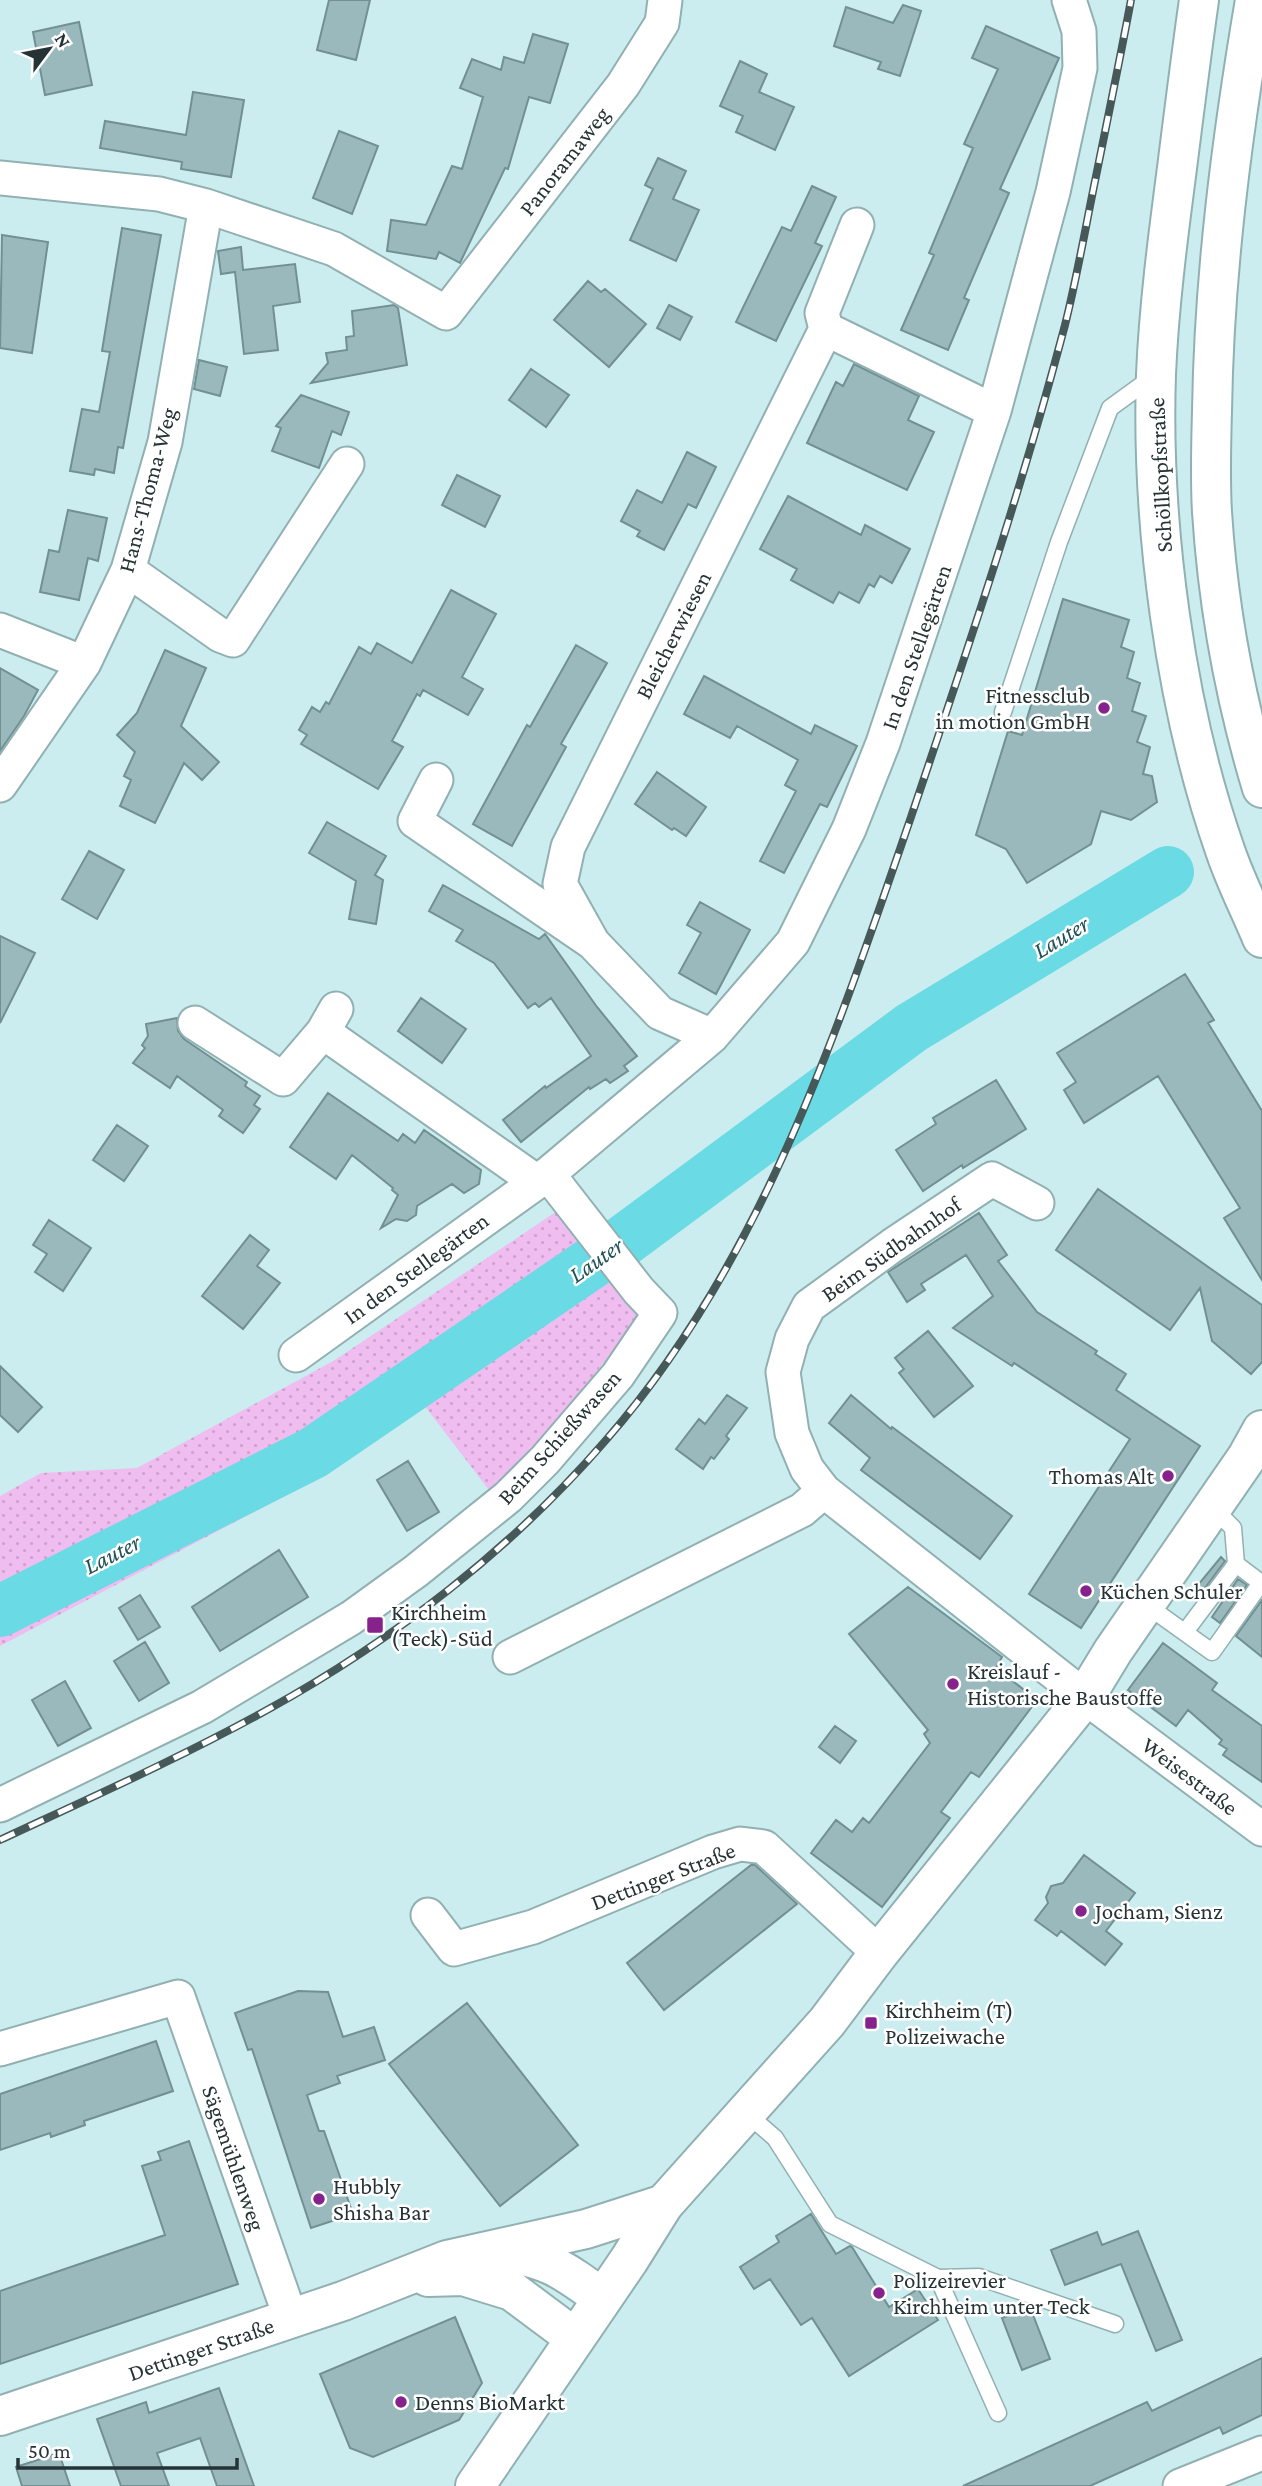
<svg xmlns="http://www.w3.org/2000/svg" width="1262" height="2486" font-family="'Crimson Pro',serif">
	<defs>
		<pattern id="grass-dots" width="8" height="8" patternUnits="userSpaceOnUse" patternTransform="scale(1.75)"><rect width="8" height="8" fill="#efbdf0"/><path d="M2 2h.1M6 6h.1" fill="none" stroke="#cda3ce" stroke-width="1.8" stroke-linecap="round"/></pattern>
	</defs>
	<rect width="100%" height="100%" fill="#ccedef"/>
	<!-- grass -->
	<path fill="url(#grass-dots)" d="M560 1209 640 1315 567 1410 492 1494 424 1405 324 1475 0 1646V1496L41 1473 137 1468 335 1360Z"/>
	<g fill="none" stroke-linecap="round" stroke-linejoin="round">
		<!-- river -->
		<path stroke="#6adbe4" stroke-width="52" d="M0 1611 313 1453 618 1245 911 1028 1168 872"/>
	</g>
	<!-- building -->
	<path fill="#9ab9bc" stroke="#729092" stroke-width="2" d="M329 0H370L356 60 317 50Z
		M903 5 921 11 900 76 878 69 881 62 834 46 846 7 893 23Z
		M79 22 92 85 45 95 33 32Z
		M986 26 1059 58 1000 189 1009 193 964 298 969 300 948 350 901 330 934 255 929 253 973 148 964 144 998 69 972 58Z
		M533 34 568 44 550 103 529 97 508 169 505 168 460 263 439 252 436 259 387 251 391 220 426 225 452 166 462 169 483 97 460 88 472 59 501 70 504 57 524 63Z
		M740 61 767 74 759 92 794 107 775 150 736 132 743 116 720 106Z
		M193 92 244 100 231 177 181 169 182 162 100 148 105 121 186 135Z
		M339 131 378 146 352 214 313 198Z
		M658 158 686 171 673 199 699 210 676 261 630 240 653 189 645 185Z
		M812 186 836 197 815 243 822 246 776 341 736 322 782 227 791 231Z
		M122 228 161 235 123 448 118 447 114 473 95 469 94 475 70 471 82 409 99 412 110 352 102 351Z
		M2 235 48 242 32 353 0 348Z
		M241 247 243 270 295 264 300 302 273 306 278 350 244 354 235 272 221 274 218 251Z
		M588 281 601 292 605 289 646 324 609 367 554 320Z
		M394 305 398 308 407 365 311 383 328 363 326 353 347 350 346 337 354 336 352 311Z
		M669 305 692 317 680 340 657 328Z
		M199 360 227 367 220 396 194 389Z
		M854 364 919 396 908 420 934 432 907 490 807 443 836 382 843 386Z
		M531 369 569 395 546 427 509 400Z
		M301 395 349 412 341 435 332 431 319 468 272 451 281 428 276 426Z
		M687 452 716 467 696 508 688 504 664 550 637 536 640 531 621 521 637 490 662 503Z
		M457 475 500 496 485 527 442 505Z
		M788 496 861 535 865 525 910 549 892 583 880 576 874 587 869 584 859 603 839 592 833 603 791 580 797 569 760 549Z
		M68 510 107 518 98 561 88 558 79 600 40 592 49 550 59 552Z
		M451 590 496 614 462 677 483 689 468 715 423 690 420 696 417 694 392 741 403 747 378 789 301 744 307 735 299 730 312 707 320 712 326 702 329 704 359 647 371 654 377 643 412 663Z
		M1063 599 1129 620 1121 647 1134 652 1127 678 1140 683 1132 711 1146 716 1137 742 1150 747 1143 774 1152 776 1157 802 1131 820 1101 811 1091 844 1027 883 1006 849 976 835 1008 731 1022 735Z
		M576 645 607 663 561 744 566 747 512 846 473 824 527 725 530 727Z
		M165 650 206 668 181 726 219 762 202 780 184 763 155 823 120 806 131 780 124 776 135 752 117 735 137 713Z
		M0 668 38 690 24 716 0 751Z
		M704 676 811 734 815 725 857 746 827 807 820 804 784 873 760 861 796 791 785 785 798 760 737 726 730 738 684 714Z
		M657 772 706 807 686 836 674 828 672 830 635 804Z
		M327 822 386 856 375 875 383 880 376 924 349 919 356 881 309 853Z
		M89 851 124 870 97 919 62 899Z
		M443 885 539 939 545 934 597 1007 637 1056 624 1066 628 1071 610 1083 606 1079 590 1089 589 1087 521 1142 503 1120 545 1086 546 1088 591 1056 551 998 539 1007 535 1003 528 1008 494 963 456 941 463 930 429 911Z
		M700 902 750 930 716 994 679 973 701 933 687 925Z
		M0 936 35 953 0 1023Z
		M1185 974 1214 1020 1208 1023 1262 1111V1280L1224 1218 1240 1208 1158 1076 1084 1123 1064 1090 1076 1082 1057 1053Z
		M421 998 466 1029 442 1063 398 1031Z
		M177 1018 178 1031 184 1039 247 1082 245 1086 260 1096 254 1105 260 1109 243 1133 219 1116 223 1110 177 1076 170 1088 133 1063 145 1048 142 1045 148 1036 146 1024Z
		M996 1080 1026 1129 963 1168 962 1165 923 1191 896 1150 936 1124 933 1118Z
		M328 1093 398 1141 403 1134 415 1143 424 1130 481 1170 479 1184 464 1193 452 1184 417 1206 416 1215 407 1221 396 1219 381 1228 398 1195 392 1190 393 1188 352 1155 336 1179 290 1147Z
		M117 1125 148 1146 124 1181 93 1160Z
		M1098 1189 1262 1305V1362L1251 1374 1212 1341 1200 1288 1170 1330 1056 1250Z
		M979 1213 1007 1255 998 1261 1037 1312 1097 1351 1095 1354 1126 1374 1116 1390 1200 1446 1081 1628 1029 1594 1130 1439 1014 1363 1012 1366 953 1328 993 1296 966 1255 921 1284 925 1290 907 1302 888 1272Z
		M49 1220 91 1248 63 1291 35 1272 47 1254 33 1245Z
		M250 1235 269 1250 257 1266 280 1283 243 1329 202 1296Z
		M928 1331 973 1386 934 1417 899 1373 904 1369 895 1358Z
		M0 1366 42 1407 18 1432 0 1415Z
		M727 1395 747 1408 726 1436 729 1439 714 1459 711 1457 703 1469 676 1449 699 1419 705 1424Z
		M851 1395 891 1429 892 1427 1012 1516 980 1559 861 1470 870 1458 829 1423Z
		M408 1461 439 1512 407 1531 377 1480Z
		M279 1550 308 1597 220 1651 192 1607Z
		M1221 1557 1225 1561 1199 1596 1193 1591Z
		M1238 1579 1247 1585 1220 1623 1212 1617Z
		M908 1587 1002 1657 996 1668 1037 1700 979 1777 971 1772 941 1812 950 1818 882 1907 811 1853 836 1820 852 1832 863 1818 869 1823 930 1743 924 1734 928 1730 849 1634Z
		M140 1595 160 1627 138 1640 119 1608Z
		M1262 1600V1657L1236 1636Z
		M145 1642 169 1683 139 1701 114 1661Z
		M1163 1643 1217 1683 1212 1690 1262 1726V1782L1223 1755 1227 1749 1219 1744 1222 1740 1188 1710 1176 1726 1128 1690Z
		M65 1681 91 1728 58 1746 32 1700Z
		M835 1726 856 1741 840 1763 819 1747Z
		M1084 1855 1135 1893 1106 1931 1122 1944 1105 1965 1061 1931 1057 1936 1035 1920 1048 1903 1046 1897 1051 1886 1063 1883Z
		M751 1865H755L797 1904 664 2010 627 1963Z
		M298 1991 328 1992 343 2037 374 2027 385 2060 337 2076 340 2083 307 2095 319 2131H324L353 2214 311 2228 252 2049 248 2050 235 2013Z
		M467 2003 578 2145 500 2206 389 2064Z
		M156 2041 173 2091 84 2121 85 2125 51 2137 50 2133 0 2150V2094Z
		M189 2141 238 2284 0 2364V2291L165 2235 142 2166 161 2160 158 2152Z
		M811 2214 836 2254 850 2246 852 2247 889 2307 918 2289 938 2320 849 2376 812 2318 801 2325 770 2279 754 2289 740 2267 779 2242 776 2236Z
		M1138 2231 1182 2340 1156 2351 1121 2264 1065 2285 1051 2250 1097 2232 1102 2245Z
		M1030 2307 1050 2359 1022 2370 1002 2318Z
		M455 2317 482 2383 459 2420 373 2457 350 2448 320 2374Z
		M1262 2358V2415L1223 2434 1220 2427 1090 2486H963L1147 2402 1152 2411Z
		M219 2388 254 2486H217L200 2438 157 2453 169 2486H121L97 2419 146 2402 149 2413Z
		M59 2453 70 2486H22L16 2467Z"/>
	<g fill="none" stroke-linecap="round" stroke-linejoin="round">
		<defs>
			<path id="service" d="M1003 712 1059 542 1110 408 1154 376
				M1145 1604 1212 1652 1261 1583 1236 1564 1233 1528 1213 1508
				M1185 1632 1236 1564
				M746 2113 775 2138 830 2224 938 2278 979 2277 1115 2324
				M938 2278 998 2413"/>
			<path id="minor" d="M0 178 159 194 206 206 334 249 446 313 623 85 662 23 665 0
				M826 329 822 313 857 225
				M128 570 220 635 233 640 347 464
				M0 630 84 663
				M436 780 415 821 593 943 660 1013 712 1036
				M0 785 84 663 128 570 165 442 206 206
				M593 943 560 884 568 847 826 329 994 411
				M195 1023 283 1079 323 1032 336 1009
				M323 1032 537 1182
				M1037 1203 992 1179 893 1245 809 1306 792 1339 783 1372 792 1433 807 1469 824 1491 1085 1697 1262 1829
				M296 1355 548 1174 712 1036 793 942 849 829 883 743 994 411 1053 192 1080 68 1079 31 1069 0
				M510 1657 802 1510 824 1491
				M0 1805 202 1707 351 1618 416 1571 508 1497 545 1460 618 1375 660 1313 639 1291 548 1174
				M428 1915 454 1949 533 1927 713 1852 740 1844 764 1847 879 1953
				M0 2049 178 1997 291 2319
				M1180 2486 1262 2453"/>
			<path id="tertiary" d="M497 2252C545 2256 564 2270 602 2298
				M428 2277 463 2276 512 2291 575 2338
				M0 2416 343 2301 447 2260 586 2229 664 2204"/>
			<path id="secondary" d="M1199 0C1191 56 1184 112 1177 168 1168 237 1159 305 1156 374 1151 525 1175 707 1225 850 1235 880 1250 909 1262 938
				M1255 0C1232 136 1214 273 1212 411 1211 445 1210 478 1212 512 1218 605 1235 699 1262 788
				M475 2486 629 2260 664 2204 827 2022 879 1953 1085 1697 1113 1651 1247 1457 1262 1430"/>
		</defs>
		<!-- service casing -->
		<use href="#service" stroke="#91b0b2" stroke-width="19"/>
		<!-- minor casing -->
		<use href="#minor" stroke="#91b0b2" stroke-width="37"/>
		<!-- tertiary casing -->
		<use href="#tertiary" stroke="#91b0b2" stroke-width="42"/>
		<!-- secondary casing -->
		<use href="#secondary" stroke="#91b0b2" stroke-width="42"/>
		<!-- service -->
		<use href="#service" stroke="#fff" stroke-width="16"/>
		<!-- minor -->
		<use href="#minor" stroke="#fff" stroke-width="33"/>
		<!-- tertiary -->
		<use href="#tertiary" stroke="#fff" stroke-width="38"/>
		<!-- secondary -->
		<use href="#secondary" stroke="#fff" stroke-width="38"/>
		<defs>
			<path id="rail" d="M0 1840C90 1798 180 1758 267 1710 394 1640 512 1549 606 1440 761 1263 836 1035 911 817 966 654 1021 492 1065 325 1076 281 1084 236 1093 191 1106 127 1119 64 1131 0"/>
		</defs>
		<!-- rail casing -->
		<use href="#rail" stroke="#475859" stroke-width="8"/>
		<!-- rail -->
		<use href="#rail" stroke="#fff" stroke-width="5" stroke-dasharray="16" stroke-linecap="butt"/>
	</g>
	<!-- markers -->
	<g fill="#85228b" stroke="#fff" stroke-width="2.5">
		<circle cx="1104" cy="708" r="7"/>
		<circle cx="1168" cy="1476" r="7"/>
		<circle cx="1086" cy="1591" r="7"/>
		<rect x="366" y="1616" width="18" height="18" rx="3.5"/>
		<circle cx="953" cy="1684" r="7"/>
		<circle cx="1081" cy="1911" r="7"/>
		<rect x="864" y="2016" width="14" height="14" rx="3.5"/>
		<circle cx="319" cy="2199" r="7"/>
		<circle cx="879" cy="2293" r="7"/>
		<circle cx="401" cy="2402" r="7"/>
	</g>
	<g text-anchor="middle" stroke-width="5" stroke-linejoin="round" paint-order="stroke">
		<!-- street labels -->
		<g font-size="23" fill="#263334" stroke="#fff">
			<text transform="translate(564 161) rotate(-52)" y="8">Panoramaweg</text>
			<text transform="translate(1160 475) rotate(-93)" y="8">Schöllkopfstraße</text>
			<text transform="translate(147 490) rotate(-75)" y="8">Hans-Thoma-Weg</text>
			<text transform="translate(673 635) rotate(-63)" y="8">Bleicherwiesen</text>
			<text transform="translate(916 647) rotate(-71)" y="8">In den Stellegärten</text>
			<text transform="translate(891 1249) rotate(-35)" y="8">Beim Südbahnhof</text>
			<text transform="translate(416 1268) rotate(-36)" y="8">In den Stellegärten</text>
			<text transform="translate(559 1437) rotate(-48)" y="8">Beim Schießwasen</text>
			<text transform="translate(1190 1776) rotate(37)" y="8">Weisestraße</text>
			<text transform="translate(663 1876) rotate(-21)" y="8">Dettinger Straße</text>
			<text transform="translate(234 2158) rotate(71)" y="8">Sägemühlenweg</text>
			<text transform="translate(201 2349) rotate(-19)" y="8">Dettinger Straße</text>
		</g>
		<!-- poi labels -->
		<g font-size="23" fill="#263334" stroke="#fff" text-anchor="start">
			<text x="1090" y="703" text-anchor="end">Fitnessclub<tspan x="1090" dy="26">in motion GmbH</tspan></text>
			<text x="1154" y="1484" text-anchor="end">Thomas Alt</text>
			<text x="1100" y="1599">Küchen Schuler</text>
			<text x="391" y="1620">Kirchheim<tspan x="391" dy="26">(Teck)-Süd</tspan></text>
			<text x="967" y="1679">Kreislauf -<tspan x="967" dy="26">Historische Baustoffe</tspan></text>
			<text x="1095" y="1919">Jocham, Sienz</text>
			<text x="885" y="2018">Kirchheim (T)<tspan x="885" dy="26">Polizeiwache</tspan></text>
			<text x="333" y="2194">Hubbly<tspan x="333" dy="26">Shisha Bar</tspan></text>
			<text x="893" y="2288">Polizeirevier<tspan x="893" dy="26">Kirchheim unter Teck</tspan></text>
			<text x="415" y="2410">Denns BioMarkt</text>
		</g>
		<!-- water labels -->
		<g font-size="24" font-style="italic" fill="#1f5155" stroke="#fff">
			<text transform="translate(1061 937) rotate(-31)" y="8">Lauter</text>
			<text transform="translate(596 1260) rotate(-35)" y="8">Lauter</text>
			<text transform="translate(112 1554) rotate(-27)" y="8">Lauter</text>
		</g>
	</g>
	<!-- north arrow -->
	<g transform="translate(49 49) rotate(58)" stroke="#ffffff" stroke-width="5" paint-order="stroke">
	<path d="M0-5L12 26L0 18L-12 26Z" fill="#263334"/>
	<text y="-10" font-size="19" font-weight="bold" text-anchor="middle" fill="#263334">N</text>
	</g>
	<!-- scale -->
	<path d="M18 2458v10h219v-10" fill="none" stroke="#263334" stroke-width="3.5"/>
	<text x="28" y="2458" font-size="21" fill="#263334" stroke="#ffffff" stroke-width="5" paint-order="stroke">50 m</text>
</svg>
